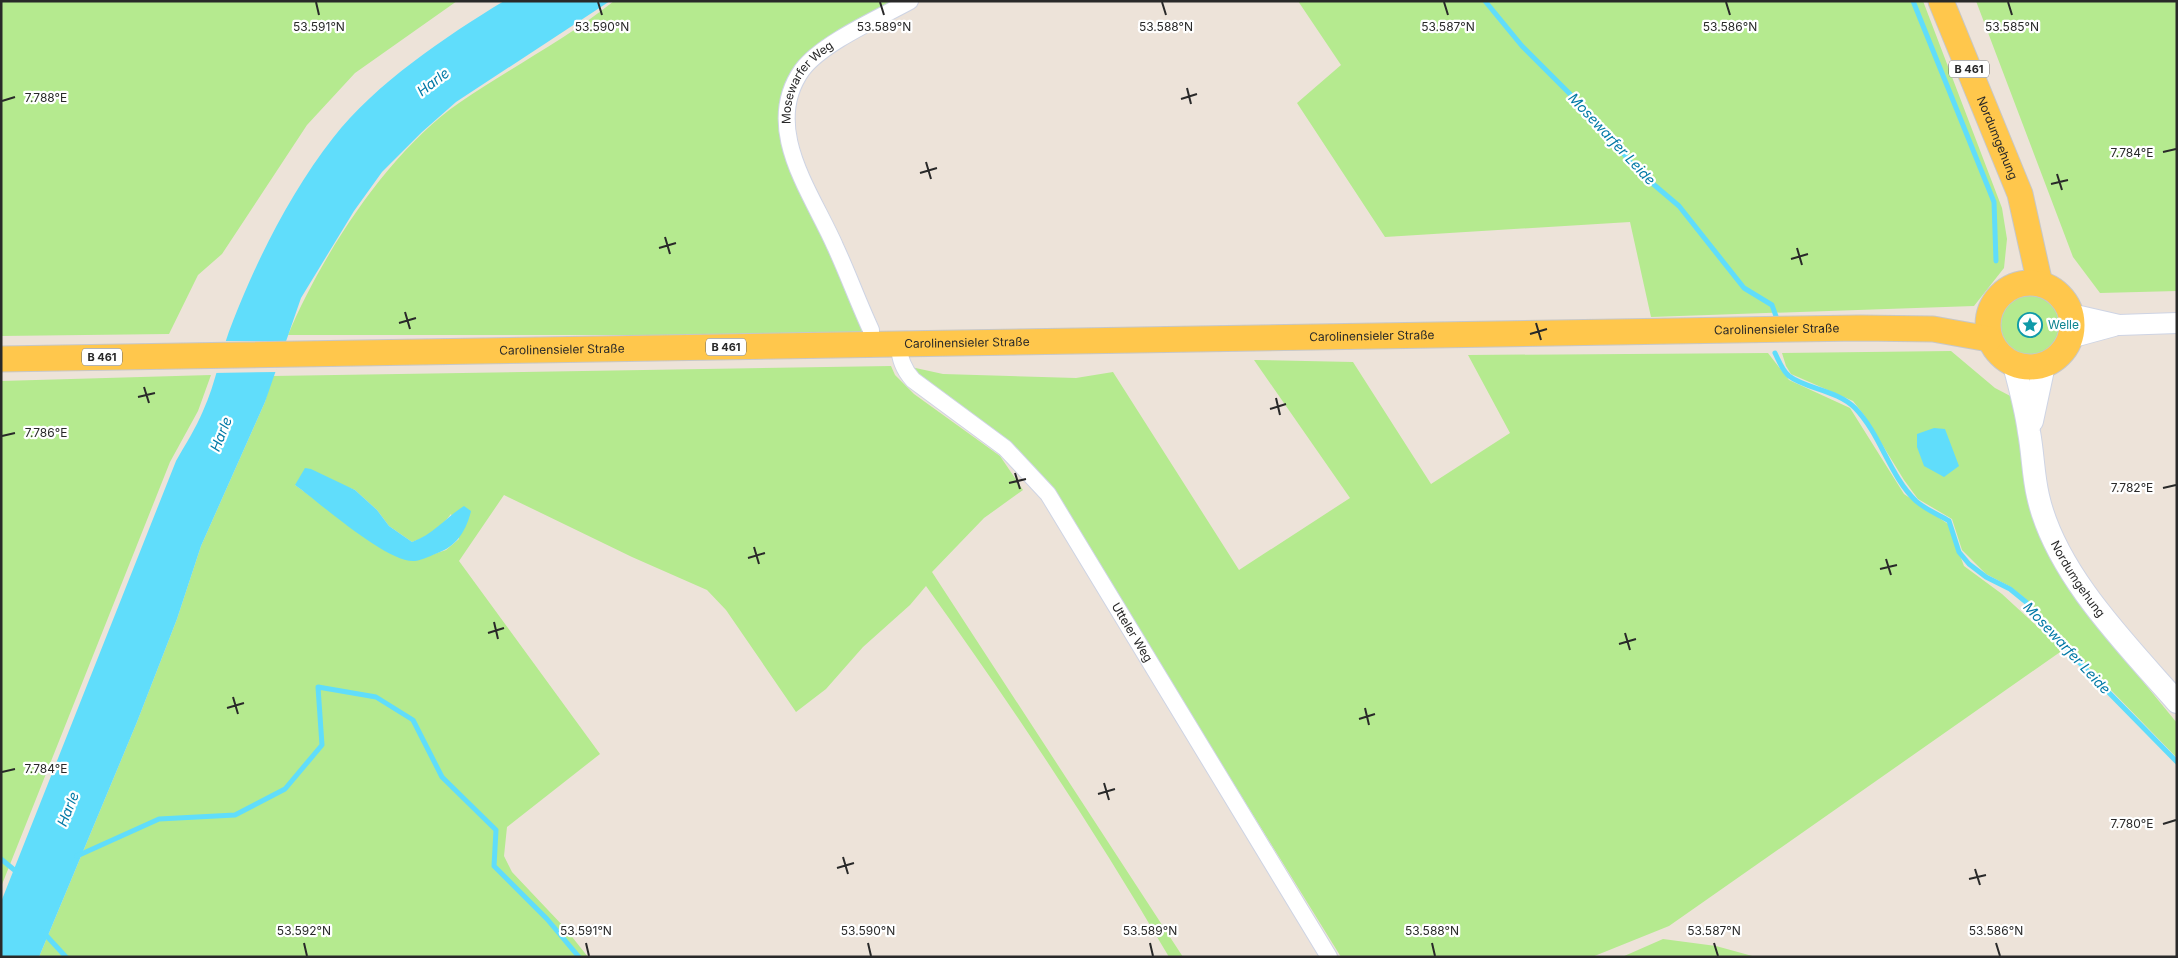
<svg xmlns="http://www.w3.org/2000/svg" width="2178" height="958" font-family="Inter,sans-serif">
	<rect width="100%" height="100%" fill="#ede3d9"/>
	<!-- green -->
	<path fill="#b5ea8f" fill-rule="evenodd" d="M1 1H457L355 73 307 125 222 254 198 275 169 334 1 336Z
		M614 1H899L786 85 782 141 866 335H288C321 256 388 152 459 103 510 68 565 40 614 1Z
		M1298 1H1923L2002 208 2007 239 2004 268 1974 306 1651 317 1630 222 1385 237 1297 103 1341 65Z
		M1976 1H2177V291L2100 293 2073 257Z
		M1997 325a31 31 0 1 1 62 0a31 31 0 1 1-62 0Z
		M1951 351 1995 388 2016 399 2029 504 2099 628 2177 723V758L2041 618 2027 600 2011 587 1986 574 1962 550 1952 519 1918 499 1904 480 1864 415 1853 401 1791 374 1786 366 1782 353Z
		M1768 353 1789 380 1850 408 1904 494 1948 524 1964 566 2002 594 2063 650 1669 926 1592 957H1341L1052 490 930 386 911 367 943 374 1076 378 1113 372 1239 570 1350 498 1254 360 1353 362 1431 484 1510 433 1468 355Z
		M891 366 895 375 914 394 1000 456 1023 490 984 518 932 572 1183 957H1169C1094 829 1012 706 926 586L910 605 863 647 826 689 796 712 726 610 707 590 632 557 504 495 459 561 600 754 507 827 504 856 512 872 565 928 588 957H39L137 722 177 619 201 546 265 402 272 376ZM334 482 355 490 377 510 389 526 412 542C429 536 440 528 451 514L459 539 446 550 431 555 332 512 295 485Z
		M211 375 198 411 170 462 1 887V381Z
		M1663 939 1716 946 1756 957H1622Z"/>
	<!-- water -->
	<path fill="#60ddfb" d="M504 1H610L456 102 422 132 382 172 354 211 301 298 265 402 201 546 177 619 137 722 39 957H1V902L176 461C185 445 196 428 203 411 216 383 221 350 233 321 258 257 291 192 333 138 376 83 445 37 504 1Z
		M1934 428 1945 429 1959 466 1944 477 1924 466 1917 447V434Z
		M305 468 311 469 355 490 377 510 389 526 412 542C434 534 445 518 464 506L471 511C467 528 458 545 440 552 432 555 423 560 415 561 388 564 319 502 295 485Z"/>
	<!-- pier -->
	<path fill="#ede3d9" d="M223 341H287L276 372 213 373Z"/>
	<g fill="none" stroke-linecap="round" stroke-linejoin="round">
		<!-- stream -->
		<path stroke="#60ddfb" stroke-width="5" d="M1485 1 1522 46 1589 113 1639 172 1679 206 1744 288 1772 305 1777 319
			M1913 1 1994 202 1996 261
			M1775 353C1779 361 1782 370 1789 376 1806 389 1837 390 1855 408 1881 435 1889 475 1916 501 1925 509 1939 515 1949 521L1959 552 1969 564 1986 577 2010 589 2026 602 2038 620 2068 651 2177 762
			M77 856 159 819 235 815 285 789 322 745 318 687 376 697 413 720 442 777 496 830 494 866 547 919 579 957
			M1 859 18 873
			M43 932 66 957"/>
		<defs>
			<g id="minor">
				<path id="s1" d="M898 343C900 359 903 369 913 380L1005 448 1048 494 1329 957"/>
				<path id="s2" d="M871 344V330C858 302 848 274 835 246 812 193 761 128 802 70 822 43 879 18 910 1"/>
			</g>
			<path id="tertiary" d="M2071 314 2119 325 2177 323
				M2070 338 2114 326"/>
			<g id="secondary">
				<path id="s3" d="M2014 365C2020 387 2026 409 2029 432 2033 453 2033 475 2038 496 2055 573 2126 644 2177 702"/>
				<path d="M2032 421 2044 365"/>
			</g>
			<g id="primary">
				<path id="s4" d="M1941 1 2020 194 2040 284"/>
				<circle cx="2030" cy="325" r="42"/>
				<path id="s5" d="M1 359 1860 328 1933 329 1989 339"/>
			</g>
		</defs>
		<!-- minor casing -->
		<use href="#minor" stroke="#ced4e4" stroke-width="18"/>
		<!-- tertiary casing -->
		<use href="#tertiary" stroke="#ced4e4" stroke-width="22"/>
		<!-- secondary casing -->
		<use href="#secondary" stroke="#ced4e4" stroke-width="24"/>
		<!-- primary casing -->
		<use href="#primary" stroke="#c7c7c7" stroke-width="27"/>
		<!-- minor -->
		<use href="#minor" stroke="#fff" stroke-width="16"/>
		<!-- tertiary -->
		<use href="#tertiary" stroke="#fff" stroke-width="20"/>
		<!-- secondary -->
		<use href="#secondary" stroke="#fff" stroke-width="22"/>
		<!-- primary -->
		<use href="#primary" stroke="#ffc74c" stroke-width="25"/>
	</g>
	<!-- ticks -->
	<path fill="none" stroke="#292929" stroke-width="2" d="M316 2 319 15M598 2 602 15M880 2 884 15M1162 2 1166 15M1444 2 1448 15M1726 2 1730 15M2008 2 2012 15M1187 88 1191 104M1181 99 1197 94M2 101 15 97M2163 152 2176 149M926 162 931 179M920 173 937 168M2057 174 2062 190M2051 184 2068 180M665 237 670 254M659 248 676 243M1797 248 1802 265M1791 259 1808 254M405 312 410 329M399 323 416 318M1536 323 1541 340M1530 334 1547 329M144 387 149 403M138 397 155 393M1276 398 1280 415M1270 409 1286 404M2 436 15 433M1015 473 1020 489M1009 483 1026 479M2163 488 2176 485M754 547 759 564M748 558 765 553M1886 559 1891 575M1880 569 1897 565M494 622 498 639M488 633 504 628M1625 633 1630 650M1619 644 1636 639M233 697 238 714M227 708 244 703M1365 708 1369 725M1359 719 1375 714M2 772 15 769M1104 783 1109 800M1098 794 1115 789M2163 824 2176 820M843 857 848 874M837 868 854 863M1975 869 1980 885M1969 879 1986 875M304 943 307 956M586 943 589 956M868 943 871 956M1150 943 1153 956M1432 943 1435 956M1714 943 1718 956M1996 943 2000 956"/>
	<!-- icons -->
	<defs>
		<symbol id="sight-ring" viewBox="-11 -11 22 22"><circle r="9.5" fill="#fff" stroke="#0f9aa8" stroke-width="1.5"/><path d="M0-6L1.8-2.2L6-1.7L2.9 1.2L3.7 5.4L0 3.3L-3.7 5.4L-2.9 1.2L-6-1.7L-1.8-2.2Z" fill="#0f9aa8"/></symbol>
	</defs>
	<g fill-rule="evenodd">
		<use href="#sight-ring" x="2016" y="311" width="28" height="28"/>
	</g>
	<g text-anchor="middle" stroke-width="4.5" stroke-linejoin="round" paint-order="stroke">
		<!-- shield labels -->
		<g fill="#fff" stroke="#696969" stroke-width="1">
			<rect x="1949" y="60.5" width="40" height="17" rx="4"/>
			<rect x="706" y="338.5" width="40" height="17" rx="4"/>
			<rect x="82" y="348.5" width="40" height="17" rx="4"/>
		</g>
		<g font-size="11" font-weight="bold" fill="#292929">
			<text x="1969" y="73">B 461</text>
			<text x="726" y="351">B 461</text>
			<text x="102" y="361">B 461</text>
		</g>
		<!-- street labels -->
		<g font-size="12" fill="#292929" stroke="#fff">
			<text dy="4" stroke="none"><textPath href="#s2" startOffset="286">Mosewarfer Weg</textPath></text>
			<text dy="4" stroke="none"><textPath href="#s4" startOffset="148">Nordumgehung</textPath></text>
			<text dy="4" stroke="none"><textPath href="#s5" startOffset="1776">Carolinensieler Straße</textPath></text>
			<text dy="4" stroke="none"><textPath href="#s5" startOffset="1371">Carolinensieler Straße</textPath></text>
			<text dy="4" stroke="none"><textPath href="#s5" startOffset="966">Carolinensieler Straße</textPath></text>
			<text dy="4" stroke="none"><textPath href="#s5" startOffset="561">Carolinensieler Straße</textPath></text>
			<text dy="4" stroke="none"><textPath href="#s3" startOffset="226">Nordumgehung</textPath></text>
			<text dy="4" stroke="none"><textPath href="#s1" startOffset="380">Utteler Weg</textPath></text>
		</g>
		<!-- culture labels -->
		<g font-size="12" fill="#0d838f" stroke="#fff" text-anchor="start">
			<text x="2048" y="329">Welle</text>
		</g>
		<!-- water labels -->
		<g font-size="14" font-style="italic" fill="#0079a6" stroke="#fff">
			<text transform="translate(433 82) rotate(-37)" y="5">Harle</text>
			<text transform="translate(1612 139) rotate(47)" y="5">Mosewarfer Leide</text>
			<text transform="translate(221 434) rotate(-68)" y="5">Harle</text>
			<text transform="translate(2067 648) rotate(47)" y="5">Mosewarfer Leide</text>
			<text transform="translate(68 809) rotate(-68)" y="5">Harle</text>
		</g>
	</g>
	<g font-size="12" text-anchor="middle" fill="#292929" stroke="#fff" stroke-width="4.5" stroke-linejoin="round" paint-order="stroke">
		<text x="319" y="31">53.591°N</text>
		<text x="602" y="31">53.590°N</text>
		<text x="884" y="31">53.589°N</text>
		<text x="1166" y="31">53.588°N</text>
		<text x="1448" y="31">53.587°N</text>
		<text x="1730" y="31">53.586°N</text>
		<text x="2012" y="31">53.585°N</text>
		<text x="46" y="102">7.788°E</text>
		<text x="2132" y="157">7.784°E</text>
		<text x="46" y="437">7.786°E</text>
		<text x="2132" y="492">7.782°E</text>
		<text x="46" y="773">7.784°E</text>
		<text x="2132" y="828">7.780°E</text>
		<text x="304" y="935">53.592°N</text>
		<text x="586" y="935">53.591°N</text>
		<text x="868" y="935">53.590°N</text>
		<text x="1150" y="935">53.589°N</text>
		<text x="1432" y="935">53.588°N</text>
		<text x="1714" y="935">53.587°N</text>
		<text x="1996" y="935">53.586°N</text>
	</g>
	<!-- border -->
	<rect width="2178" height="958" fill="none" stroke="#292929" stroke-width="5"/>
</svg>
